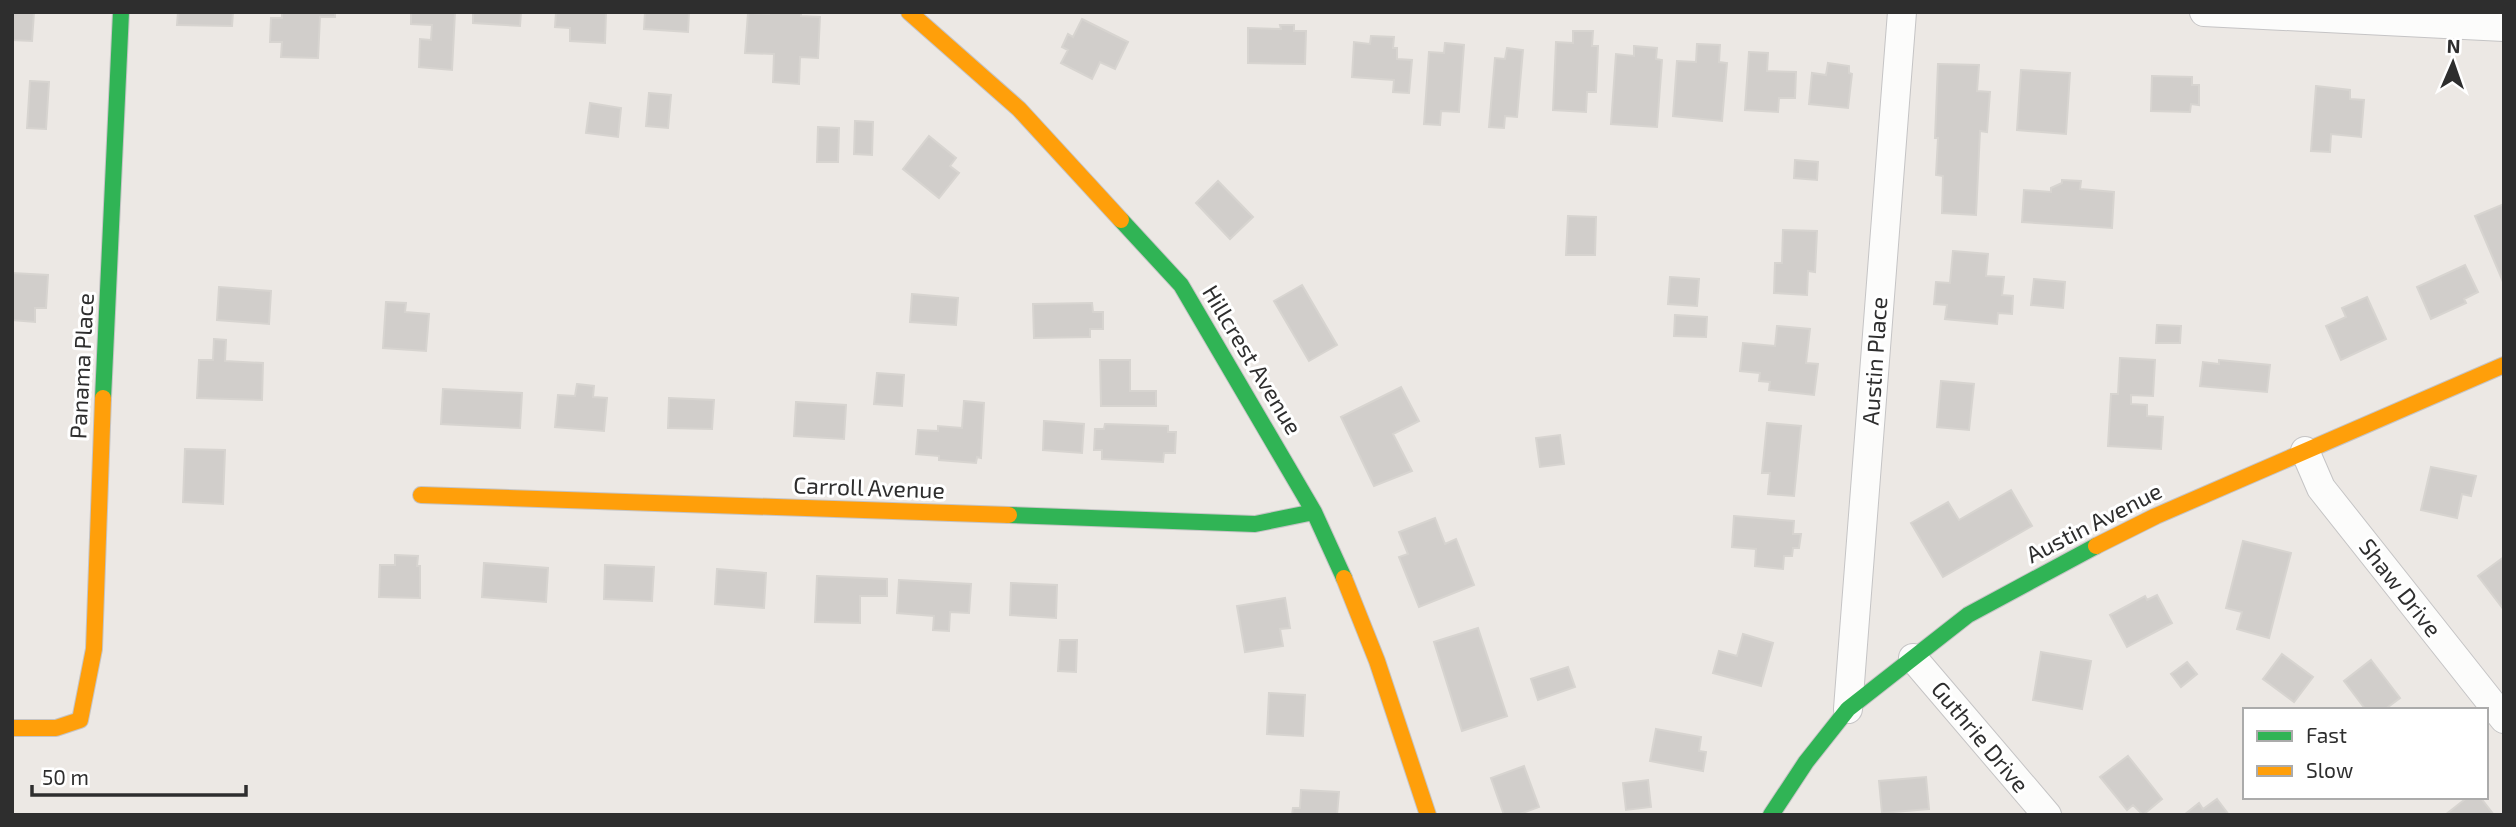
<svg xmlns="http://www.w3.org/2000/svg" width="2516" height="827" font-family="'Exo 2',sans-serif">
	<rect width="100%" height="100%" fill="#ece8e4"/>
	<!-- building -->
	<path fill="#d1cecb" stroke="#d7d4d0" stroke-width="2" d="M12 12H34L32 41 12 40Z
		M178 12H233L232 26 177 25Z
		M282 12H335V17H320L318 58 281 57 282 42H270L271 18H282Z
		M411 12H455L452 70 419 67 420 39 431 40 432 25 411 24Z
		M473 12H521L520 26 473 23Z
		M556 12H606L605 43 570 41V28L555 27Z
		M645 12H689L688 32 644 29Z
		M769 12H801V16L820 17 818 58 800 57 799 84 773 82 774 54 745 53 748 13 769 14Z
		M1082 19 1128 42 1115 69 1100 62 1092 79 1061 63 1068 50 1062 47 1068 34 1073 37Z
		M1280 25H1294V31H1306L1305 64 1248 63V28L1281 29Z
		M1573 31H1593L1592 46H1598L1596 92H1587L1586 112 1553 110 1556 42 1573 43Z
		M1371 36 1394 37 1393 48H1397V59L1412 60 1409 93 1393 92 1394 80 1352 77 1354 42 1370 44Z
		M1445 43 1464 45 1459 112 1441 111 1440 125 1424 124 1429 52 1444 53Z
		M1697 44 1720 45 1719 62 1727 63 1722 121 1673 116 1677 61 1696 62Z
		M1634 46 1657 48 1656 59 1662 60 1657 127 1611 124 1616 54 1634 56Z
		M1507 48 1523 50 1517 117 1505 116 1504 128 1489 127 1495 58 1505 59Z
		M1749 52 1768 53 1767 71 1796 72 1795 98H1779L1778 112 1745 110Z
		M1828 63 1849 66V73L1852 74 1848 108 1809 104 1812 73 1826 75Z
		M1938 64 1979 65 1977 91 1990 92 1987 132 1980 131 1976 215 1942 213 1943 176 1936 175 1938 138H1935Z
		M2021 70 2070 73 2066 134 2017 130Z
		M2152 76 2192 77V85H2199V105L2191 104 2190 112 2151 111Z
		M30 81 49 82 46 129 27 128Z
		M2316 86 2350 90V99L2364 100 2361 137 2331 134 2330 152 2311 151Z
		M649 93 671 95 668 128 646 126Z
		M590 103 621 108 618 137 586 133Z
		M855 121 873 122 872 155 854 154Z
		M818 127 839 128 838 162H817Z
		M929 136 956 158 950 166 959 173 939 198 903 169Z
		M1795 160 1818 162 1817 180 1794 178Z
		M2062 180 2081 181 2080 189 2114 192 2112 228 2022 222 2024 190 2051 192V188L2062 183Z
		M1218 181 1253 217 1230 239 1196 203Z
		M2504 204V284L2475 216Z
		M1568 216 1596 217 1595 255H1566Z
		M1783 230 1817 231 1815 272 1808 271 1807 295 1774 293 1775 263H1782Z
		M1953 251 1988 254 1986 276 2004 277 2002 295 2013 296 2012 314 1998 313 1997 324 1945 319 1947 305 1934 304 1936 282 1950 283Z
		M2465 265 2478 292 2464 299 2466 303 2431 319 2417 287Z
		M12 273 48 275 46 308H35V322L12 320Z
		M1670 277 1699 279 1697 306 1668 304Z
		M2034 279 2065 282 2063 308 2031 305Z
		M1302 285 1337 345 1309 361 1274 301Z
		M219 287 271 291 269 324 217 320Z
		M912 294 958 298 956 325 910 322Z
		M2367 297 2386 339 2341 360 2326 326 2346 317 2342 308Z
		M386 302 406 303 405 312 429 314 426 351 383 348Z
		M1092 303 1093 312H1103V329H1090V337L1034 338 1033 304Z
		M1675 315 1707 317 1706 337 1674 336Z
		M2157 325 2181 326 2180 343H2156Z
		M1777 326 1810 329 1806 363 1818 364 1814 395 1769 390 1770 382 1759 381 1760 373 1740 371 1743 343 1775 346Z
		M214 339 226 340 225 361 263 363 262 400 197 398 199 360H213Z
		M2120 358 2155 360 2153 396 2131 395V404L2147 405V416L2163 417 2161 449 2108 446 2111 394H2118Z
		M1100 360H1130V391H1156V406H1101Z
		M2219 360 2270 365 2267 392 2200 386 2203 362 2219 364Z
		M877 373 904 375 902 406 874 404Z
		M1941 381 1974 384 1969 430 1937 427Z
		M577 384 594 386 593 397 607 398 604 431 555 427 558 395 575 396Z
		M1401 387 1419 421 1393 434 1412 471 1374 486 1341 417Z
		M443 389 522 393 520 428 441 424Z
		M669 398 714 400 712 429 668 428Z
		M964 401 984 403 981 458 977 457 976 463 939 460V456L916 454 918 430 938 431V426L962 428Z
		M796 402 846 405 844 439 794 436Z
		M1044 421 1084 424 1082 453 1043 450Z
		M1767 423 1801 426 1794 496 1768 494 1770 473H1762Z
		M1105 424 1168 426V432H1176L1175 453H1164L1163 462 1102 459V450H1094L1095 429H1104Z
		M1560 435 1564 464 1540 467 1536 438Z
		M185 449 225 450 223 504 183 502Z
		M2431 467 2476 476 2471 496 2462 494 2457 518 2421 510Z
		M2011 490 2032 526 1943 577 1911 523 1948 502 1959 520Z
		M1734 516 1794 521 1793 534H1801L1799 548H1793L1792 556H1784L1783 569 1755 566 1756 549 1732 547Z
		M1435 518 1445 544 1456 539 1474 585 1419 607 1399 557 1408 554 1399 532Z
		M2243 541 2291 553 2269 638 2237 629 2242 612 2226 608Z
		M395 555 418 556 417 566H420V598L379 597 380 565H395Z
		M2504 557V610L2478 576Z
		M484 563 548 568 546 602 482 597Z
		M605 565 654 567 652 601 604 599Z
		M717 569 766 573 764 608 715 604Z
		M817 576 887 579V596H860V623L815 622Z
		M899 580 971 584 969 613 950 612 949 631 933 630 934 616 897 613Z
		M1011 583 1057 585 1056 618 1010 615Z
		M2157 595 2172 623 2127 647 2110 615 2145 596 2147 600Z
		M1285 598 1290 628 1280 629 1283 646 1245 652 1237 606Z
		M1478 628 1507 716 1462 731 1434 642Z
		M1743 634 1773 643 1761 686 1713 673 1719 651 1737 656Z
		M1060 640H1077L1076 672 1058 671Z
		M2041 652 2091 661 2082 709 2033 700Z
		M2282 654 2313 677 2294 702 2263 679Z
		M2371 660 2400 698 2384 710H2366L2344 681Z
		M2187 662 2197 674 2181 687 2171 674Z
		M1568 667 1575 687 1538 700 1531 679Z
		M1269 693 1305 695 1303 736 1267 734Z
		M1656 729 1701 737 1699 751 1706 752 1703 771 1650 761Z
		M2128 756 2162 799 2143 815 2133 805 2127 810 2100 777Z
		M1524 766 1539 807 1517 815H1504L1491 778Z
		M1926 777 1929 809 1882 813 1879 781Z
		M1648 780 1651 807 1626 810 1623 783Z
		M1301 790 1339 792 1337 815H1292L1293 808H1300Z
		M2468 797H2480L2494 815H2445Z
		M2217 799 2229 815H2184L2199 803 2203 809Z"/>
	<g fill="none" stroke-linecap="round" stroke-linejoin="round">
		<defs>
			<path id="street" d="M2204 12 2504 27
				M2305 451 2321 488 2504 719
				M1913 658 2047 815
				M1848 709 1902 12"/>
			<path id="fast" d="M1121 220 1181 285 1314 512 1344 578
				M103 398 121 12
				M1009 515 1255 524 1314 512
				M1771 815 1806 762 1848 709 1968 615 2096 546"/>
			<path id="slow" d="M909 12 1019 109 1121 220
				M421 495 1009 515
				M2096 546 2156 516 2504 365
				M1344 578 1377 661 1428 815
				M12 728H56L80 720 94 649 103 398"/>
		</defs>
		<!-- street casing -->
		<use href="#street" stroke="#c5c4c5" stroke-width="30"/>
		<!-- fast casing -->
		<use href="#fast" stroke="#c5c4c5" stroke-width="18"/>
		<!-- slow casing -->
		<use href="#slow" stroke="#c5c4c5" stroke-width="18"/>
		<!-- street -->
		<use href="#street" stroke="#fcfcfb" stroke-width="28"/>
		<!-- fast -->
		<use href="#fast" stroke="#30b455" stroke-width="16"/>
		<!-- slow -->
		<use href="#slow" stroke="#ff9f0a" stroke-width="16"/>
	</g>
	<g text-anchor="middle" stroke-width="6" stroke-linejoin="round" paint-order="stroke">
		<!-- street labels -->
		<g font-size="23" fill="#2e2e2e" stroke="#fff">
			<text transform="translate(1252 360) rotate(59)" y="8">Hillcrest Avenue</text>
			<text transform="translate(1875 361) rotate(-86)" y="8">Austin Place</text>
			<text transform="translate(82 366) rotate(-87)" y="8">Panama Place</text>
			<text transform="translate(869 488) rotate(2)" y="8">Carroll Avenue</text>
			<text transform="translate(2094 523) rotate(-27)" y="8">Austin Avenue</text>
			<text transform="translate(2400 588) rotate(52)" y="8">Shaw Drive</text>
			<text transform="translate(1980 737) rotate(50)" y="8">Guthrie Drive</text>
		</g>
	</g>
	<!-- border -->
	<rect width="2516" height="827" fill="none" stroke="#2e2e2e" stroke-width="28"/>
	<!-- legend -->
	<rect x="2243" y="708" width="245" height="91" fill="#ffffff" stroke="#ababab" stroke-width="2"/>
	<rect x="2257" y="731" width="35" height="10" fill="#30b455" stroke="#ababab" stroke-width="2"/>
	<text x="2306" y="743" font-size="21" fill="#2e2e2e">Fast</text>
	<rect x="2257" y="766" width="35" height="10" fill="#ff9f0a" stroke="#ababab" stroke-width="2"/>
	<text x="2306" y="778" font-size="21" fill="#2e2e2e">Slow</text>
	<!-- north arrow -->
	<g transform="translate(2453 63) rotate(2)" stroke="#ffffff" stroke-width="5" paint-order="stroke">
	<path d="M0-5L12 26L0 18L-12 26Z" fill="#2e2e2e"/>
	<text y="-10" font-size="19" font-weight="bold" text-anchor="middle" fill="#2e2e2e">N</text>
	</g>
	<!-- scale -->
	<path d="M32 785v10h214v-10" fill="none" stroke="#2e2e2e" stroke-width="3.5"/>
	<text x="42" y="785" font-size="21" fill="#2e2e2e" stroke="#ffffff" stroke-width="5" paint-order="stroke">50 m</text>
</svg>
